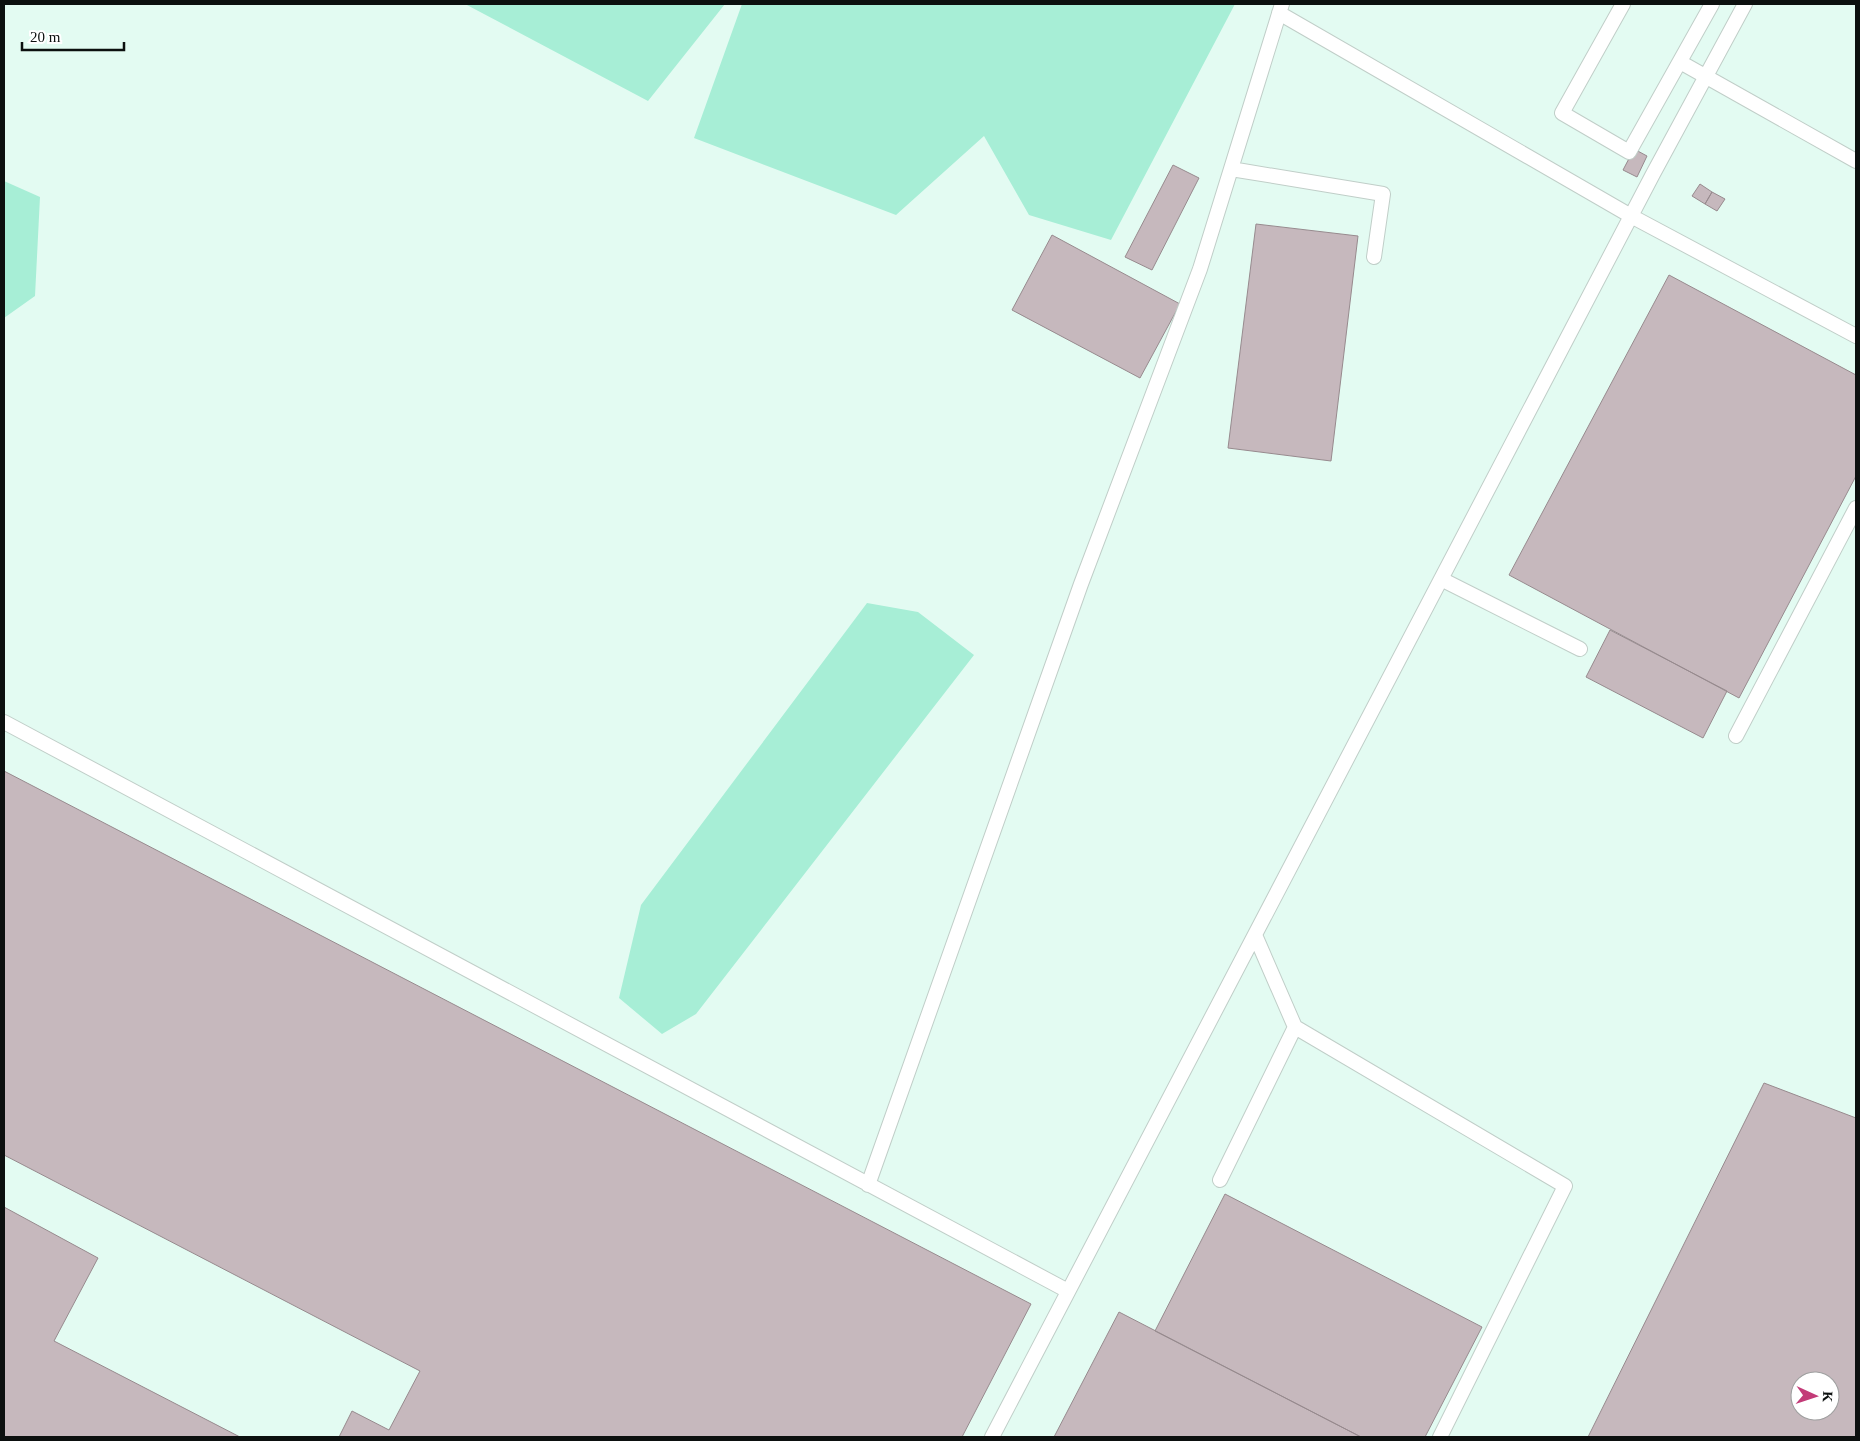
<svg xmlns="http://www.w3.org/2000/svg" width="1860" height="1441" font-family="Georgia,serif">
	<rect width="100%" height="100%" fill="#f3fffb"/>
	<!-- built -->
	<path fill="#e3fbf2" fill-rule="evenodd" d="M4 4H1856V1437H4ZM1800 1381H1830V1411H1800Z"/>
	<!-- green -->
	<path fill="#a7eed6" d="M465 4H725L648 101Z
		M742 4H1235L1111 240 1029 215 984 136 896 215 694 138Z
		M4 181 40 197 35 296 4 318Z
		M867 603 918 612 974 655 696 1014 662 1034 619 998 641 905Z"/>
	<!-- building -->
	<path fill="#c6b8bd" stroke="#978a8e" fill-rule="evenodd" d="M1634 149 1647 156 1637 177 1623 170Z
		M1173 165 1199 178 1152 270 1125 257Z
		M1700 184 1712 192 1705 204 1692 196Z
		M1712 192 1725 199 1717 211 1705 204Z
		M1256 224 1358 236 1331 461 1228 448Z
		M1052 235 1180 304 1140 378 1012 310Z
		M1669 275 1856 375V476L1739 698 1509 575Z
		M1610 630 1727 691 1703 738 1586 677Z
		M4 771 1031 1304 962 1437H339L352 1411 389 1430 420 1371 4 1155Z
		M1764 1083 1856 1118V1437H1588ZM1800 1381H1830V1411H1800Z
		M1225 1194 1482 1327 1425 1437H1361L1155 1331Z
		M4 1207 98 1258 54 1341 240 1437H4Z
		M1119 1312 1361 1437H1054Z"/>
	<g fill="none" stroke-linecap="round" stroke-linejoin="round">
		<defs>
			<path id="lane" d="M1623 4 1562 113 1629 152 1712 4
				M1279 13 1631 216 1856 336
				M1680 62 1856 161
				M1231 169 1383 194 1374 257
				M1441 579 1580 649
				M4 722 1068 1291
				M1736 736 1856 508
				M1295 1027 1565 1186 1440 1437
				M1220 1180 1295 1027 1255 935
				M868 1185 1081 584 1200 269 1282 4
				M992 1437 1653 174 1745 4"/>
		</defs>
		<!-- lane casing -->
		<use href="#lane" stroke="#c0cec8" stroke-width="16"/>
		<!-- lane -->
		<use href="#lane" stroke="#fff" stroke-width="14"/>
	</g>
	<!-- border -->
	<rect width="1860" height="1441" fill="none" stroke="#0c100f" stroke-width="10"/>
	<!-- north arrow -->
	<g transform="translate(1815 1396) rotate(93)"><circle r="24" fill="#ffffff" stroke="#9e9f9f"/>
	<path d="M0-4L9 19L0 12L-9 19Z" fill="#c33b78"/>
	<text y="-8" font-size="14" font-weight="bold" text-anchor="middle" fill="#0c100f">K</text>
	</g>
	<!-- scale -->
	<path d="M22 42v8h102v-8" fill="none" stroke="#0c100f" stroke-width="2.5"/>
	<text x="30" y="42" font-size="15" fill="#0c100f" stroke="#ffffff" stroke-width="4" paint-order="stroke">20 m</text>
</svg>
